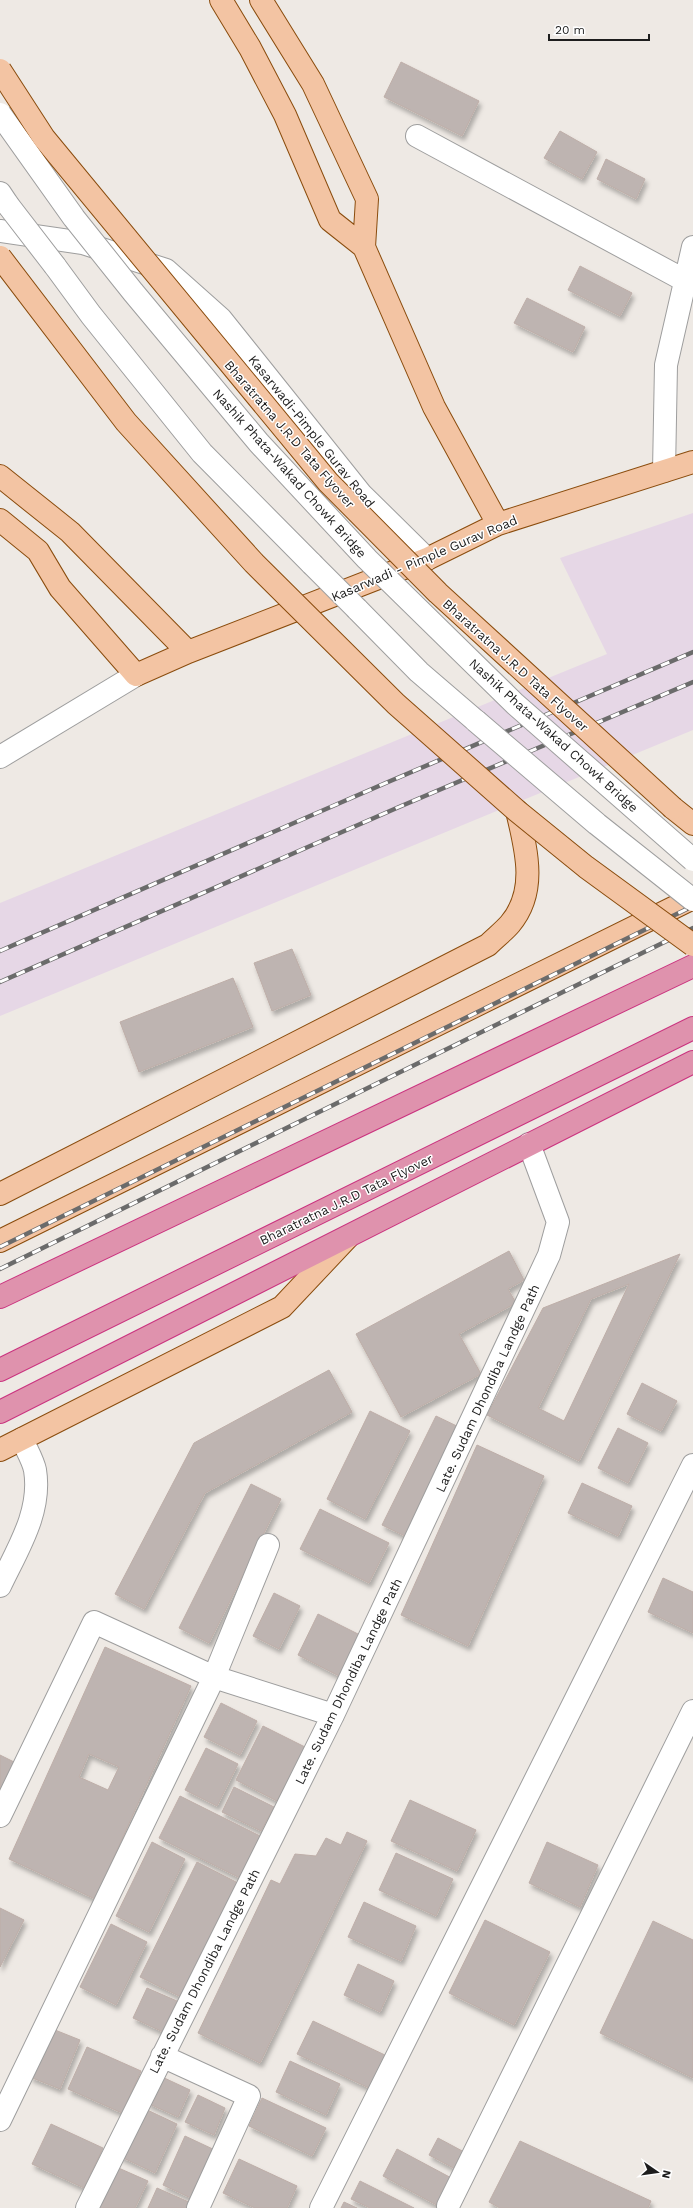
<svg xmlns="http://www.w3.org/2000/svg" width="693" height="2208" font-family="'Work Sans',sans-serif">
	<defs>
		<filter id="shadow"><feDropShadow dx="2.5" dy="4.5" stdDeviation="2" flood-color="#0004"/></filter>
	</defs>
	<rect width="100%" height="100%" fill="#eee9e4"/>
	<!-- industrial -->
	<path fill="#e6d7e6" d="M693 513V730L0 1016V903L607 654 560 558Z"/>
	<!-- building -->
	<path fill="#beb4b1" stroke="#beaea8" fill-rule="evenodd" filter="url(#shadow)" d="M401 62 479 101 462 136 384 97Z
		M560 131 597 152 582 179 544 158Z
		M606 159 645 179 636 199 597 179Z
		M580 266 632 293 620 316 568 290Z
		M527 298 585 327 573 352 514 323Z
		M292 949 311 995 272 1011 254 963Z
		M233 978 253 1027 139 1072 120 1022Z
		M509 1251 524 1280 508 1289 516 1303 459 1334 481 1374 401 1417 356 1334Z
		M680 1254 579 1461 487 1415 543 1308ZM629 1284 564 1421 538 1408 591 1299Z
		M329 1370 352 1412 205 1493 144 1609 115 1594 194 1443Z
		M642 1383 677 1401 661 1431 627 1414Z
		M370 1411 410 1431 365 1519 327 1499Z
		M436 1416 463 1429 409 1538 382 1525Z
		M618 1428 648 1443 628 1483 598 1468Z
		M477 1445 544 1476 468 1646 401 1615Z
		M582 1483 632 1506 618 1536 568 1513Z
		M251 1484 281 1499 209 1643 179 1628Z
		M320 1509 389 1543 369 1583 300 1549Z
		M663 1578 693 1592V1633L648 1612Z
		M274 1593 300 1606 279 1649 253 1636Z
		M318 1614 362 1636 341 1677 298 1655Z
		M105 1647 191 1686 95 1899 9 1859ZM89 1754 119 1767 108 1790 79 1777Z
		M221 1703 257 1721 240 1755 204 1737Z
		M263 1726 305 1747 277 1801 236 1780Z
		M206 1748 238 1764 217 1806 185 1790Z
		M0 1755 18 1764 0 1800Z
		M234 1787 274 1807 261 1831 222 1812Z
		M180 1796 262 1837 242 1879 159 1838Z
		M410 1800 476 1830 457 1871 391 1841Z
		M347 1832 367 1841 260 2063 198 2033 271 1880 280 1884 295 1854 316 1856 326 1838 341 1845Z
		M152 1842 185 1859 149 1932 116 1916Z
		M547 1842 598 1865 580 1907 529 1883Z
		M396 1853 453 1879 436 1916 379 1890Z
		M197 1862 238 1883 181 1997 140 1977Z
		M364 1902 416 1926 401 1961 348 1937Z
		M0 1908 24 1920 0 1967Z
		M485 1920 550 1952 514 2025 449 1993Z
		M653 1921 693 1940V2078L600 2033Z
		M111 1924 147 1942 116 2005 80 1987Z
		M358 1964 394 1981 380 2012 344 1995Z
		M147 1988 177 2001 163 2032 133 2018Z
		M313 2021 387 2056 371 2089 297 2054Z
		M50 2028 80 2040 60 2089 30 2077Z
		M87 2047 141 2071 122 2113 68 2089Z
		M290 2061 340 2084 326 2115 276 2092Z
		M160 2076 190 2090 178 2117 147 2103Z
		M198 2095 225 2108 214 2135 185 2122Z
		M262 2098 326 2128 312 2156 249 2126Z
		M141 2107 177 2124 155 2173 119 2156Z
		M51 2124 103 2148 84 2188 32 2164Z
		M185 2136 217 2151 195 2200 163 2185Z
		M438 2138 466 2153 457 2170 429 2155Z
		M520 2141 651 2201 648 2208H500L489 2202Z
		M397 2149 457 2181 442 2208 383 2176Z
		M239 2159 297 2186 287 2208H255L223 2193Z
		M114 2166 148 2181 135 2208H95Z
		M360 2181 414 2208H370L351 2199Z
		M157 2188 191 2203 189 2208H148Z
		M344 2202 357 2208H341Z"/>
	<g fill="none" stroke-linecap="round" stroke-linejoin="round">
		<defs>
			<path id="minor" d="M417 136 684 280
				M0 193 8 205
				M0 231 83 243 166 270 221 319 361 494 427 559
				M55 266 91 315 202 453 312 564
				M664 471 666 365 693 247
				M357 609 419 672 476 721
				M0 757 136 675
				M0 1586C17 1550 42 1512 35 1470 33 1460 26 1449 22 1439
				M0 1816 94 1622 214 1677 268 1545
				M162 2056 249 2096 198 2208
				M0 2120 214 1677 333 1715
				M448 2206 693 1711
				M87 2208 333 1715 549 1255 558 1222 529 1144
				M321 2208 693 1465"/>
			<path id="major" d="M221 0 250 48 285 115 330 220 364 247
				M261 0 313 84 367 199 364 247 434 407 498 524
				M0 476 70 532 188 652
				M0 520 38 551 60 588 136 675 188 652 427 559 498 524 693 462
				M673 808 693 824
				M0 1194 488 945C495 938 504 931 510 924 538 891 526 849 517 811
				M0 1241 693 898
				M0 1450 282 1307 348 1237"/>
			<path id="highway" d="M0 1297 693 966
				M0 1370 693 1028
				M0 1412 693 1062"/>
		</defs>
		<!-- minor casing -->
		<use href="#minor" stroke="#9e9e9e" stroke-width="24"/>
		<!-- major casing -->
		<use href="#major" stroke="#8a4c0d" stroke-width="24"/>
		<!-- highway casing -->
		<use href="#highway" stroke="#ca337f" stroke-width="24"/>
		<!-- minor -->
		<use href="#minor" stroke="#fff" stroke-width="22"/>
		<!-- major -->
		<use href="#major" stroke="#f3c4a3" stroke-width="22"/>
		<!-- highway -->
		<use href="#highway" stroke="#df92ad" stroke-width="22"/>
		<defs>
			<path id="rail" d="M0 951 388 782 693 652
				M0 982 399 807 693 682
				M0 1247 693 906
				M0 1269 693 928"/>
		</defs>
		<!-- rail casing -->
		<use href="#rail" stroke="#6b6b6b" stroke-width="4.5"/>
		<!-- rail -->
		<use href="#rail" stroke="#fff" stroke-width="3" stroke-dasharray="9" stroke-linecap="butt"/>
		<defs>
			<path id="minor-bridge" d="M0 114 74 218 133 292 259 443 367 559 515 704 693 860
				M8 205 55 266
				M312 564 357 609
				M476 721 597 824 693 900"/>
			<path id="major-bridge" d="M0 70 44 138 328 482 438 593 673 808
				M0 257 126 422 254 563 396 704 517 811 586 867 693 945"/>
		</defs>
		<!-- minor-bridge casing -->
		<use href="#minor-bridge" stroke="#9e9e9e" stroke-width="24" stroke-linecap="butt"/>
		<!-- major-bridge casing -->
		<use href="#major-bridge" stroke="#8a4c0d" stroke-width="24" stroke-linecap="butt"/>
		<!-- minor-bridge -->
		<use href="#minor-bridge" stroke="#fff" stroke-width="22"/>
		<!-- major-bridge -->
		<use href="#major-bridge" stroke="#f3c4a3" stroke-width="22"/>
	</g>
	<g text-anchor="middle" stroke-width="3" stroke-linejoin="round" paint-order="stroke">
		<!-- street labels -->
		<g font-size="13" fill="#1d1d1d" stroke="#fff">
			<text transform="translate(312 431) rotate(51)" y="5">Kasarwadi-Pimple Gurav Road</text>
			<text transform="translate(290 434) rotate(49)" y="5">Bharatratna J.R.D Tata Flyover</text>
			<text transform="translate(290 473) rotate(48)" y="5">Nashik Phata-Wakad Chowk Bridge</text>
			<text transform="translate(424 558) rotate(-23)" y="5">Kasarwadi - Pimple Gurav Road</text>
			<text transform="translate(516 665) rotate(42)" y="5">Bharatratna J.R.D Tata Flyover</text>
			<text transform="translate(554 735) rotate(42)" y="5">Nashik Phata-Wakad Chowk Bridge</text>
			<text transform="translate(346 1199) rotate(-26)" y="5">Bharatratna J.R.D Tata Flyover</text>
			<text transform="translate(487 1388) rotate(-65)" y="5">Late. Sudam Dhondiba Landge Path</text>
			<text transform="translate(348 1681) rotate(-64)" y="5">Late. Sudam Dhondiba Landge Path</text>
			<text transform="translate(204 1971) rotate(-63)" y="5">Late. Sudam Dhondiba Landge Path</text>
		</g>
	</g>
	<!-- north arrow -->
	<g transform="translate(657 2172) rotate(103)" stroke="#ffffff" stroke-width="3" paint-order="stroke">
	<path d="M0-3L7 15L0 10L-7 15Z" fill="#1d1d1d"/>
	<text y="-6" font-size="11" font-weight="bold" text-anchor="middle" fill="#1d1d1d">N</text>
	</g>
	<!-- scale -->
	<path d="M549 34v6h100v-6" fill="none" stroke="#1d1d1d" stroke-width="2"/>
	<text x="555" y="34" font-size="12" fill="#1d1d1d" stroke="#ffffff" stroke-width="3" paint-order="stroke">20 m</text>
</svg>
